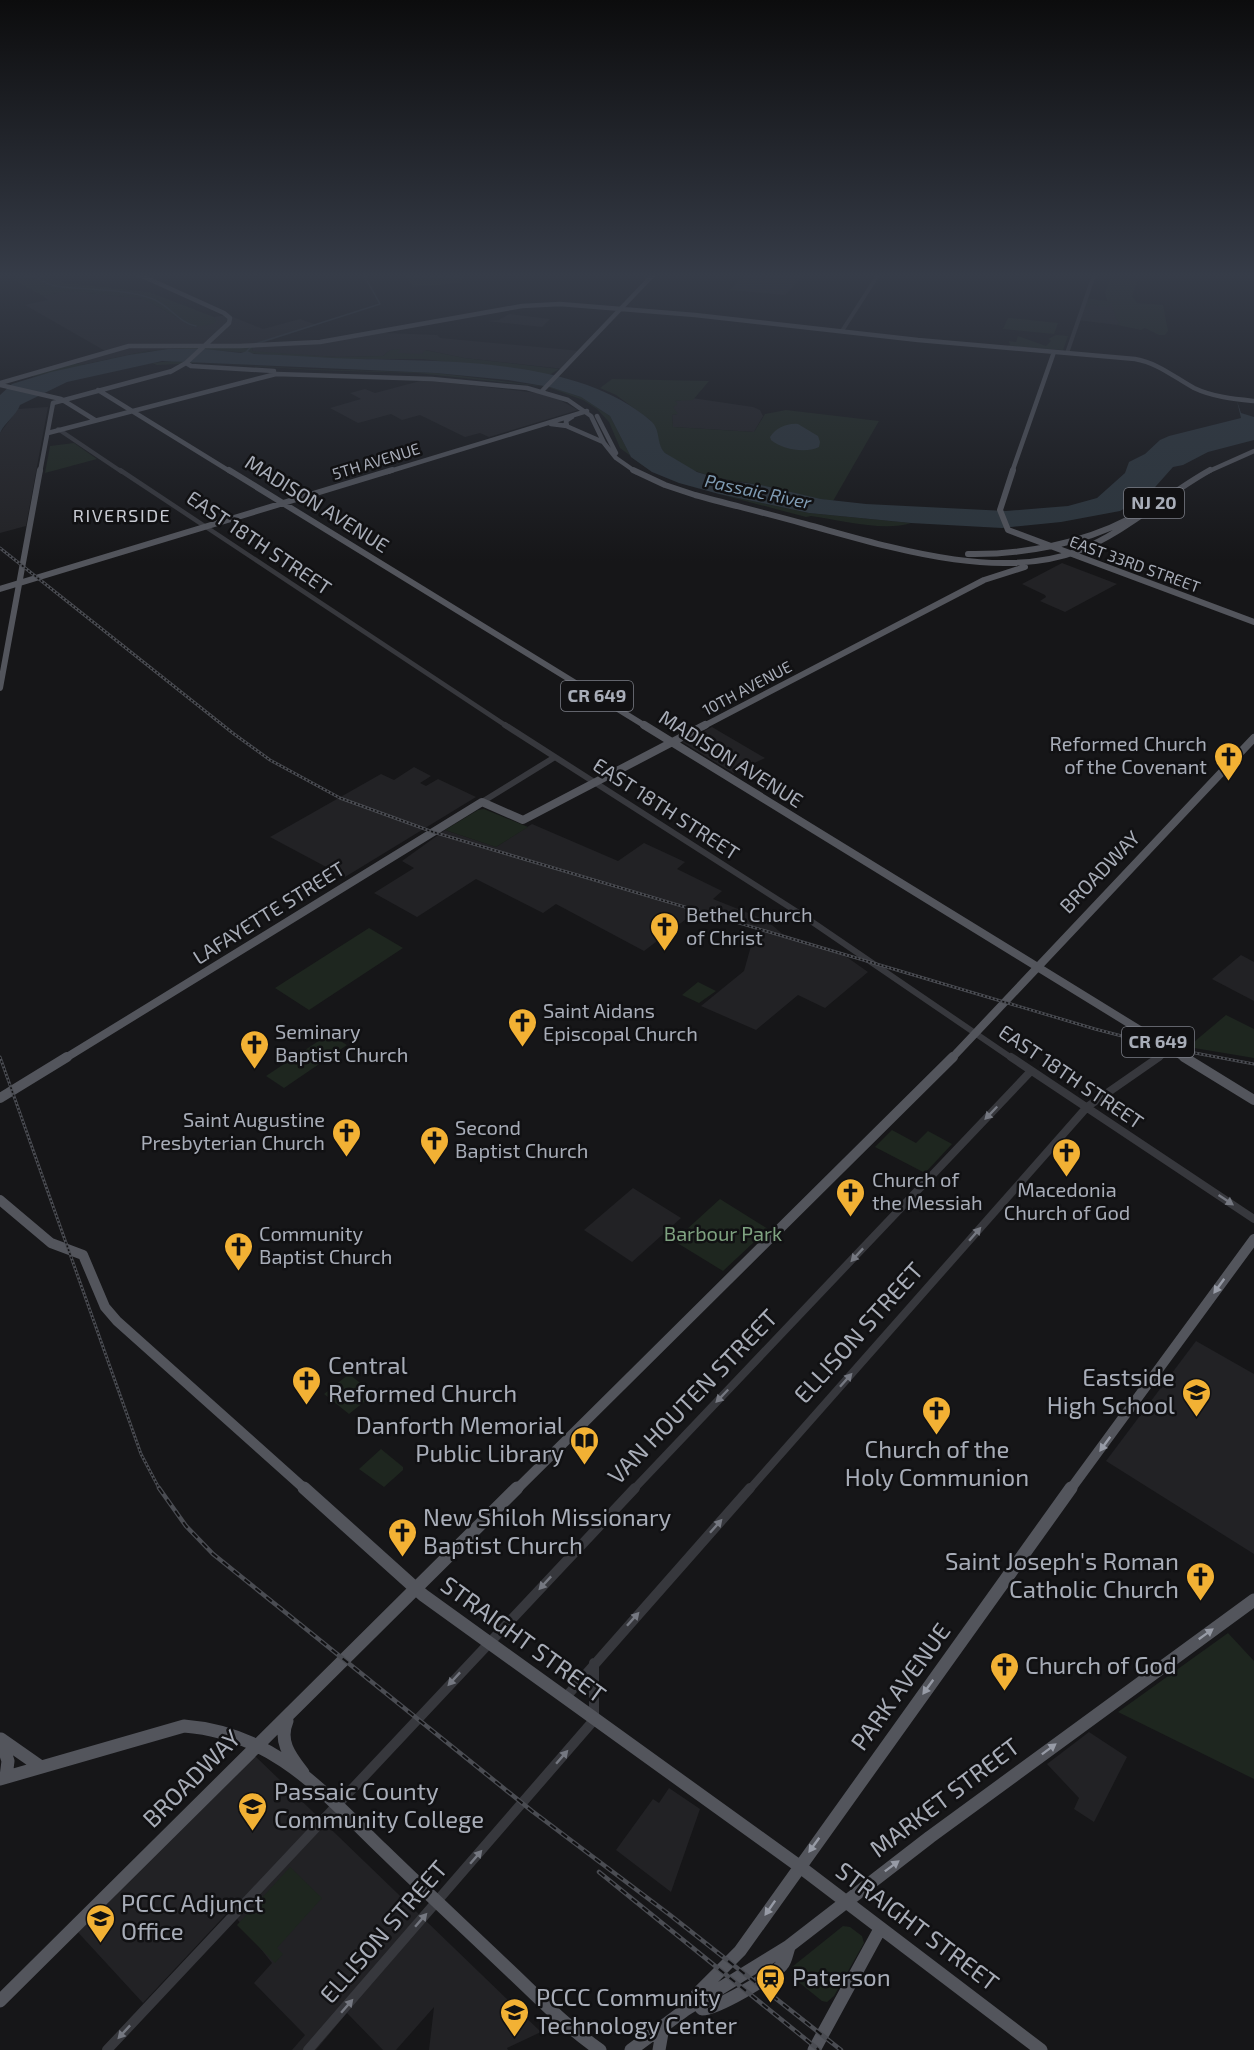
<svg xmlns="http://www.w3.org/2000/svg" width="1254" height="2050" font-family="'Exo 2',sans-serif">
	<rect width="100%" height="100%" fill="#161618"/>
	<!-- built -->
	<path fill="#222225" d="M744 275H788L802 276 785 295 730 290Z
		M68 291 144 299 194 327 216 321 214 317 228 315 263 329 300 319 317 325 262 343 146 351 82 365 75 362 107 352 25 305 48 300 43 296Z
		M1086 298 1112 302 1116 319 1120 323 1117 325 1078 320Z
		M509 314 550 319 542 327 486 321 499 320Z
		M383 331 385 333 437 335 440 338 581 351 564 369 464 358 426 350 422 354H399L390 350 383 356 337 357 252 352 253 346 320 342Z
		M424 380 538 393 558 399 578 410 489 437 480 433 465 437 420 415 402 420 391 414 358 423 330 408 361 399 350 393 365 389 375 393Z
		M692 398 753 407 760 410 763 416 754 432 673 427 672 415 677 414 667 403Z
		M48 407 26 526 0 533V433L18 409Z
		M1062 563 1117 584 1065 612 1040 601 1046 597 1045 595 1022 584Z
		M712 727 765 758 733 773 682 742Z
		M414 767 431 776 420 783 426 786 438 779 476 797 345 877 270 837 381 774 394 780Z
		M532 824 618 861 644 843 685 862 677 869 722 891 713 899 766 920 786 937 841 953 868 972 825 1008 798 995 756 1030 701 1006 744 971 756 928 698 910 644 951 556 904 543 913 476 879 417 917 374 893 414 868 402 861 445 830 496 847Z
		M1241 955 1254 962V1001L1212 979Z
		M633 1188 681 1218 632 1262 584 1230Z
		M1196 1341 1254 1374V1554L1106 1461Z
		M1089 1732 1127 1757 1094 1822 1074 1809 1079 1798 1047 1764Z
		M253 1754 541 2032 507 2048 508 2050H429L434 2007 396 2050H383L347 2013 316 2050H292L305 2035 254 1983 272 1963 230 1910 143 2003 74 1928Z
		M669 1788 700 1809 671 1892 616 1850 653 1799 659 1803Z"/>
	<!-- green -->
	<path fill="#1e261f" d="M14 275H41L65 283 149 292 214 317 216 321 214 324 194 327 144 299 68 291 43 296 14 280 20 277Z
		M406 275H461L463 276 460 283 413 287Z
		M1110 278 1138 280 1132 296 1137 303 1163 305 1168 331 1165 335H1159L1145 328 1141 330 1117 325 1120 323 1116 319 1111 302 1108 307 1089 305 1086 308 1089 299 1107 301 1105 293Z
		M1008 318H1011L1058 323 1054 334 1003 329Z
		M1056 335 1068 336 1063 350 1007 346 1010 345 1009 341 1016 342 1018 336 1046 346 1051 341 1048 339Z
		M253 346 252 351 337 357 383 356 390 350 401 349 397 353 422 354 425 350 464 358 559 369 549 375 423 359H323L199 349 150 351 32 377C44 369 69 360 83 365L146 351 185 348H247Z
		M172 361 309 369 436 373 550 387 581 397 610 416 631 457 652 472 620 448 609 422 597 409 583 400 548 387 417 373 316 370 203 363 157 365 152 363Z
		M612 379 709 381 693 400 675 401 678 404 673 407 678 414 672 415 673 427 754 432 765 414 786 410 879 421 833 501C810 498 788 491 765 486 730 479 693 478 665 453 656 445 659 429 650 420L616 395 600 388Z
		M74 443 97 459 45 473 50 446Z
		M719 494 809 513 911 523C885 532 839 520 811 516L806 517Z
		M484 809 528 827 496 847 445 830 478 810Z
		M369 928 403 948 309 1010 275 988Z
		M698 982 716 991 699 1003 682 995Z
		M1226 1015 1254 1029V1058L1188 1047Z
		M329 1034 347 1045 284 1088 266 1076Z
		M892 1130 916 1143 928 1131 952 1144 925 1173 875 1147Z
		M720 1199 768 1229 723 1271 674 1241Z
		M349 1374 374 1394 349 1414 324 1394Z
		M381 1449 403 1467V1470L384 1487 359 1469Z
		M1228 1633 1254 1661V1779L1118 1712Z
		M290 1867 322 1898 277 1948 283 1954 275 1963 237 1925Z
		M843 1926 850 1927 862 1936 864 1943 834 1996 827 2002 822 2001 791 1976 792 1967Z"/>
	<!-- water -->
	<path fill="#2c353c" d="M168 349H205L241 353 247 351 254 354C289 355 323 358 358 359 448 361 581 359 651 421 661 430 656 444 665 453L697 472 724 480 761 485 821 499 866 504 1006 511 1068 506 1097 498 1125 473 1129 462 1145 454 1160 440 1169 436 1241 418 1237 401 1241 413 1254 417V440L1208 452 1183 465 1173 467 1148 495 1120 511 1061 522 1002 528 911 523 809 513 719 494 679 483 652 472 631 457 610 416 581 397 550 387 508 380 436 373 162 361 67 382 20 405C16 416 5 422 0 433V395L12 384 51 372 129 355Z
		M798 424 818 436 820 442 819 447C805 454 782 449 771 440L770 437C776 428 787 423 798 424Z"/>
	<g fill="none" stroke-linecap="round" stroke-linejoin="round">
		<!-- stream -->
		<path stroke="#2c353c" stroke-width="1.5" d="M29 275C39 278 45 284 56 286 88 291 123 288 153 299 170 306 179 323 196 326
			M258 343 380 304 364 275
			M247 351 251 347"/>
		<!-- minor-far4 -->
		<path stroke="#37383d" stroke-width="4" d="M842 331 878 275
			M1067 353 1094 275
			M58 429 122 472"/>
		<!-- minor-far3 -->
		<path stroke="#37383d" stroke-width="4.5" d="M120 470 508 727"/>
		<!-- minor-far2 -->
		<path stroke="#37383d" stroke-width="6" d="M505 725 805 917 1013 1059
			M482 802 555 757
			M1157 1059 1171 1049"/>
		<!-- minor-far1 -->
		<path stroke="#37383d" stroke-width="8" d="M1011 1057 1254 1219
			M633 1490 1031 1071
			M749 1490 1087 1107 1159 1057"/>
		<!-- minor -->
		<path stroke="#37383d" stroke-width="10" d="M565 1698 750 1488
			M107 2050 635 1488
			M308 2050 594 1720V1663"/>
		<!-- major-far4 -->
		<path stroke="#53555c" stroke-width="4.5" d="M140 275 224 313 230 318 229 323 186 363 170 372
			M186 363 191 366 274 371
			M0 383 129 346H240L320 342 522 306 560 304 695 315 918 340 1135 359C1158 363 1174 377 1194 388 1213 397 1234 399 1254 401
			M0 385 61 399 95 420
			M98 390 231 472
			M542 391 653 275
			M53 403 172 371
			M597 416 616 453
			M551 424 567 426 566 421 572 417
			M564 425 603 442
			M48 433 276 374 432 379 527 388 568 400 591 416 604 443 616 458 636 472
			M40 472 53 403
			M387 472 587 411
			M1012 472 1054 352
			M1207 472 1254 451"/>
		<!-- major-far3 -->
		<path stroke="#53555c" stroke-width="6" d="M229 470 647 727
			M633 470 665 485 695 495C732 505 769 514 805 524 886 546 996 582 1078 551 1126 532 1165 495 1210 470
			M1013 470 1000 510 1008 530 1254 622
			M968 554C1021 555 1081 544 1129 519
			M0 589 392 470
			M0 688 40 470
			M702 727 984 580 1025 567"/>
		<!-- major-far2 -->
		<path stroke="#53555c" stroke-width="8" d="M644 725 1187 1059
			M64 1059 482 802 523 820 705 725
			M951 1059 1254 738"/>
		<!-- major-far1 -->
		<path stroke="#53555c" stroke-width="10" d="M1184 1057 1254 1100
			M0 1098 67 1057
			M0 1200 51 1243 83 1255 105 1307 117 1321 306 1490
			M516 1490 953 1057
			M1070 1490 1254 1239"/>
		<!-- major -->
		<path stroke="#53555c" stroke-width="13" d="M304 1488 423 1595 799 1866 1041 2050
			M287 1721C278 1742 291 1757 303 1773
			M1 1739 41 1767
			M1 1740 8 1761 6 1777
			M0 1779 184 1726C274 1733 322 1791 383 1850 423 1889 464 1927 505 1966 536 1995 565 2026 600 2050
			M0 2001 517 1488
			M698 2004 702 2009C717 2009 771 1977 782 1965 786 1961 787 1952 789 1947
			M685 2010 699 1992 740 1951 1071 1488
			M631 2050 685 2010 789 1946 930 1837 1254 1600
			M659 2050 663 2027
			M814 2050 880 1929"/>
		<defs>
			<path id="rail-far1" d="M0 548 234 734 270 760 340 798 433 832 1095 1029 1168 1048 1254 1064
				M0 1057 141 1454 160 1490"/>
			<path id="rail" d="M159 1488 186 1526 213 1554 532 1811 670 1915 841 2050
				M599 1872 819 2050"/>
		</defs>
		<!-- rail-far1 casing -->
		<use href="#rail-far1" stroke="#4a4c52" stroke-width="3"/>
		<!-- rail casing -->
		<use href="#rail" stroke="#4a4c52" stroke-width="4.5"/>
		<!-- rail-far1 -->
		<use href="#rail-far1" stroke="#111113" stroke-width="1.5" stroke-dasharray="2" stroke-linecap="butt"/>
		<!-- rail -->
		<use href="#rail" stroke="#111113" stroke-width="2" stroke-dasharray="7" stroke-linecap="butt"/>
	</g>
	<!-- one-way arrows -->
	<defs><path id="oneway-solid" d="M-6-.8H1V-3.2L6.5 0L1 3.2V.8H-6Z" transform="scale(1.5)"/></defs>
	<g fill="#757881">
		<use href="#oneway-solid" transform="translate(991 1113) rotate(134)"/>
		<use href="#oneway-solid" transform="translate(1226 1200) rotate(34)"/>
		<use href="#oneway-solid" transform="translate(975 1234) rotate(-49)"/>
		<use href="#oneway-solid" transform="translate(857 1255) rotate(133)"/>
		<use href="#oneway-solid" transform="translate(846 1380) rotate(-48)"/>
		<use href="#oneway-solid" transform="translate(722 1396) rotate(134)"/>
		<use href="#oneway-solid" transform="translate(716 1526) rotate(-48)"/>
		<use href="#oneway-solid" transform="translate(545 1583) rotate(133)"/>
		<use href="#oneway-solid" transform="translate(633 1619) rotate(-48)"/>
		<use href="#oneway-solid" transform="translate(454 1679) rotate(133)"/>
		<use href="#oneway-solid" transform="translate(562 1757) rotate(-49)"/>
		<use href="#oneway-solid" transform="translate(476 1857) rotate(-49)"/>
		<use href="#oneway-solid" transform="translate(421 1920) rotate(-49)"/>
		<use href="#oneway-solid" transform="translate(347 2006) rotate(-49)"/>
		<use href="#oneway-solid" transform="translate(124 2032) rotate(133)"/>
	</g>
	<g fill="#979ba6">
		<use href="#oneway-solid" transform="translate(1219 1286) rotate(126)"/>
		<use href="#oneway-solid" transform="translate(1105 1444) rotate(126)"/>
		<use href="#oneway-solid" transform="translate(1206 1634) rotate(-36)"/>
		<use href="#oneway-solid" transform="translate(928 1687) rotate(126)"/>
		<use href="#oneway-solid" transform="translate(1049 1749) rotate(-37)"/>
		<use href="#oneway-solid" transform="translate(814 1845) rotate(126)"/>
		<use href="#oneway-solid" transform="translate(892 1866) rotate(-37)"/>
		<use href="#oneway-solid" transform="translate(770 1908) rotate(125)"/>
	</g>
	<!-- sky -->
	<linearGradient id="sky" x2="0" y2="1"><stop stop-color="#0c0c0d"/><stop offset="0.49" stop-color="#363c48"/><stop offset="1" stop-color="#363c48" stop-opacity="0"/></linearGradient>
	<rect width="1254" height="562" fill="url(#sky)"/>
	<!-- icons -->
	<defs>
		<symbol id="church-pin" viewBox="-11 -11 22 30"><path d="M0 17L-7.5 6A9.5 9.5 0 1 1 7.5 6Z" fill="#f2b134" stroke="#111113"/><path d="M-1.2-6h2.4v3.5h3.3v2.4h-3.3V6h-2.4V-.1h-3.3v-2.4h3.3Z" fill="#111"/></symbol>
		<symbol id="school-pin" viewBox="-11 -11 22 30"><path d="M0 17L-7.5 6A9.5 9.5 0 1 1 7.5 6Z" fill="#f2b134" stroke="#111113"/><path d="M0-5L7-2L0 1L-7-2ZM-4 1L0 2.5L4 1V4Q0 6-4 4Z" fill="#111"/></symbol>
		<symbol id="library-pin" viewBox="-11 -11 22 30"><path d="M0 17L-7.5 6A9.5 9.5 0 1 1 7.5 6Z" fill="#f2b134" stroke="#111113"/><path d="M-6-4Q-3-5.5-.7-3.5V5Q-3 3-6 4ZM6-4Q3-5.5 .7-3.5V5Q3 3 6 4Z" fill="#111"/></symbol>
		<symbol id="university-pin" viewBox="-11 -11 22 30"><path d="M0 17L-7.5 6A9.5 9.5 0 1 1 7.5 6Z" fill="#f2b134" stroke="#111113"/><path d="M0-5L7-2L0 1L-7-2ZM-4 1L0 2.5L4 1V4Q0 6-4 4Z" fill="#111"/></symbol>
		<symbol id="station-pin" viewBox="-11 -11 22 30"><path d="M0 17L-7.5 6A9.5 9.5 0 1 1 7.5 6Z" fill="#f2b134" stroke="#111113"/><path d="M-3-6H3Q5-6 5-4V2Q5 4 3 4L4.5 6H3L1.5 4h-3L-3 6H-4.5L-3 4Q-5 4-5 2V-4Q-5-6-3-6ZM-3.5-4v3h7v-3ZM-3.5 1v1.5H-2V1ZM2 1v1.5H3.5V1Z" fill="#111"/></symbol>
	</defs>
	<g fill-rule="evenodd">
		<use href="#church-pin" x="1212" y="740" width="33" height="45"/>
		<use href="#church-pin" x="648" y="910" width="33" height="45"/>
		<use href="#church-pin" x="506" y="1006" width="33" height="45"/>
		<use href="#church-pin" x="238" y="1028" width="33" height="45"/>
		<use href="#church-pin" x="330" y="1116" width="33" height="45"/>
		<use href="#church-pin" x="418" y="1124" width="33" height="45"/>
		<use href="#church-pin" x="1050" y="1136" width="33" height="45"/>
		<use href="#church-pin" x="834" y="1176" width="33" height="45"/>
		<use href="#church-pin" x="222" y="1230" width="33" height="45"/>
		<use href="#church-pin" x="290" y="1364" width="33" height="45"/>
		<use href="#school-pin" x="1180" y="1376" width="33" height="45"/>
		<use href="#church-pin" x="920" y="1394" width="33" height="45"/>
		<use href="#library-pin" x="568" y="1424" width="33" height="45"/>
		<use href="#church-pin" x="386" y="1516" width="33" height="45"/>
		<use href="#church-pin" x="1184" y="1560" width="33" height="45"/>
		<use href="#church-pin" x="988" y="1650" width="33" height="45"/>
		<use href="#university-pin" x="236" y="1790" width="33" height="45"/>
		<use href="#university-pin" x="84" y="1902" width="33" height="45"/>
		<use href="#station-pin" x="754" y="1962" width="33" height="45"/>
		<use href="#university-pin" x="498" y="1996" width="33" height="45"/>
	</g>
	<g text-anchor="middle" stroke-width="5" stroke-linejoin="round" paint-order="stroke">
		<!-- far-street labels -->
		<g font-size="16" fill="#a8adb8" stroke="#111113">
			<text transform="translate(376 461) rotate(-17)" y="6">5TH AVENUE</text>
			<text transform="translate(1135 564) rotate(20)" y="6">EAST 33RD STREET</text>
			<text transform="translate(747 688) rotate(-28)" y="6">10TH AVENUE</text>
		</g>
		<!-- far-water labels -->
		<g font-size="18" font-style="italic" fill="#7f9bb3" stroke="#111113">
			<text transform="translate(758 492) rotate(12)" y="6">Passaic River</text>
		</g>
		<!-- shield labels -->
		<g fill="#111113" stroke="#7b7e86" stroke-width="1.5">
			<rect x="1124" y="488" width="60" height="30" rx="4.5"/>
			<rect x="561" y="681" width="72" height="30" rx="4.5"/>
			<rect x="1122" y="1027" width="72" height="30" rx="4.5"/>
		</g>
		<g font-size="18" font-weight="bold" fill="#a8adb8">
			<text x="1154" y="509">NJ 20</text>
			<text x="597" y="702">CR 649</text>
			<text x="1158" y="1048">CR 649</text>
		</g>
		<!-- far-quarter labels -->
		<g font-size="18" letter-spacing="1.5" fill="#c9ccd4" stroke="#111113">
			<text x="122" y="522">RIVERSIDE</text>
		</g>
		<!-- street labels -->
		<g font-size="20" fill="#a8adb8" stroke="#111113">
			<text transform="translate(317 504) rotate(32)" y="7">MADISON AVENUE</text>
			<text transform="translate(259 543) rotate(34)" y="7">EAST 18TH STREET</text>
			<text transform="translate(731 759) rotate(32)" y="7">MADISON AVENUE</text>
			<text transform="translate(666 809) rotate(33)" y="7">EAST 18TH STREET</text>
			<text transform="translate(1100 872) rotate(-46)" y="7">BROADWAY</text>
			<text transform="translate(269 913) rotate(-32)" y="7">LAFAYETTE STREET</text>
			<text transform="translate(1071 1077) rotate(34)" y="7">EAST 18TH STREET</text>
		</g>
		<!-- poi labels -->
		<g font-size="20" fill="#a8adb8" stroke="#111113" text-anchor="start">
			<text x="1207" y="751" text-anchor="end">Reformed Church<tspan x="1207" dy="23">of the Covenant</tspan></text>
			<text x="686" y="922">Bethel Church<tspan x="686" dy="23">of Christ</tspan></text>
			<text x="543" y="1018">Saint Aidans<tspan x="543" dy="23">Episcopal Church</tspan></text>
			<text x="275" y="1039">Seminary<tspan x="275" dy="23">Baptist Church</tspan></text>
			<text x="325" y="1127" text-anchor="end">Saint Augustine<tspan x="325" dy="23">Presbyterian Church</tspan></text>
			<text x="455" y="1135">Second<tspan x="455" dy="23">Baptist Church</tspan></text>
			<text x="872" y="1187">Church of<tspan x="872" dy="23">the Messiah</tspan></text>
			<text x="1067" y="1197" text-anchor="middle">Macedonia<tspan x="1067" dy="23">Church of God</tspan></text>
			<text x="259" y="1241">Community<tspan x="259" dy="23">Baptist Church</tspan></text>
		</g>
		<!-- park labels -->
		<g font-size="20" fill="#7fa381" stroke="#111113">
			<text x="723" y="1241">Barbour Park</text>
		</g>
		<!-- near-street labels -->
		<g font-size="24" fill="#a8adb8" stroke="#111113">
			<text transform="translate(859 1333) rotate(-48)" y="8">ELLISON STREET</text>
			<text transform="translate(693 1397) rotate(-46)" y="8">VAN HOUTEN STREET</text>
			<text transform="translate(523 1640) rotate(36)" y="8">STRAIGHT STREET</text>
			<text transform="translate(901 1687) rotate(-54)" y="8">PARK AVENUE</text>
			<text transform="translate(192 1779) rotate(-45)" y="8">BROADWAY</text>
			<text transform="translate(945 1798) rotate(-37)" y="8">MARKET STREET</text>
			<text transform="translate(917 1927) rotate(37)" y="8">STRAIGHT STREET</text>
			<text transform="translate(384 1932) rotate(-49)" y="8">ELLISON STREET</text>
		</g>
		<!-- near-poi labels -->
		<g font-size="24" fill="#a8adb8" stroke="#111113" text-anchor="start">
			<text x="328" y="1374">Central<tspan x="328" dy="28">Reformed Church</tspan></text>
			<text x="1175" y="1386" text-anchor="end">Eastside<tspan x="1175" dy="28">High School</tspan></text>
			<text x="564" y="1434" text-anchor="end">Danforth Memorial<tspan x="564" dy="28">Public Library</tspan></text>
			<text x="937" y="1458" text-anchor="middle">Church of the<tspan x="937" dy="28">Holy Communion</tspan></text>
			<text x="423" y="1526">New Shiloh Missionary<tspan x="423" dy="28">Baptist Church</tspan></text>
			<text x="1179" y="1570" text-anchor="end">Saint Joseph's Roman<tspan x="1179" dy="28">Catholic Church</tspan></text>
			<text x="1025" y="1674">Church of God</text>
			<text x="274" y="1800">Passaic County<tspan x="274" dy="28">Community College</tspan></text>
			<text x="121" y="1912">PCCC Adjunct<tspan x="121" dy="28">Office</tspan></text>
			<text x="792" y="1986">Paterson</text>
			<text x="536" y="2006">PCCC Community<tspan x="536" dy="28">Technology Center</tspan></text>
		</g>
	</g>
</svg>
